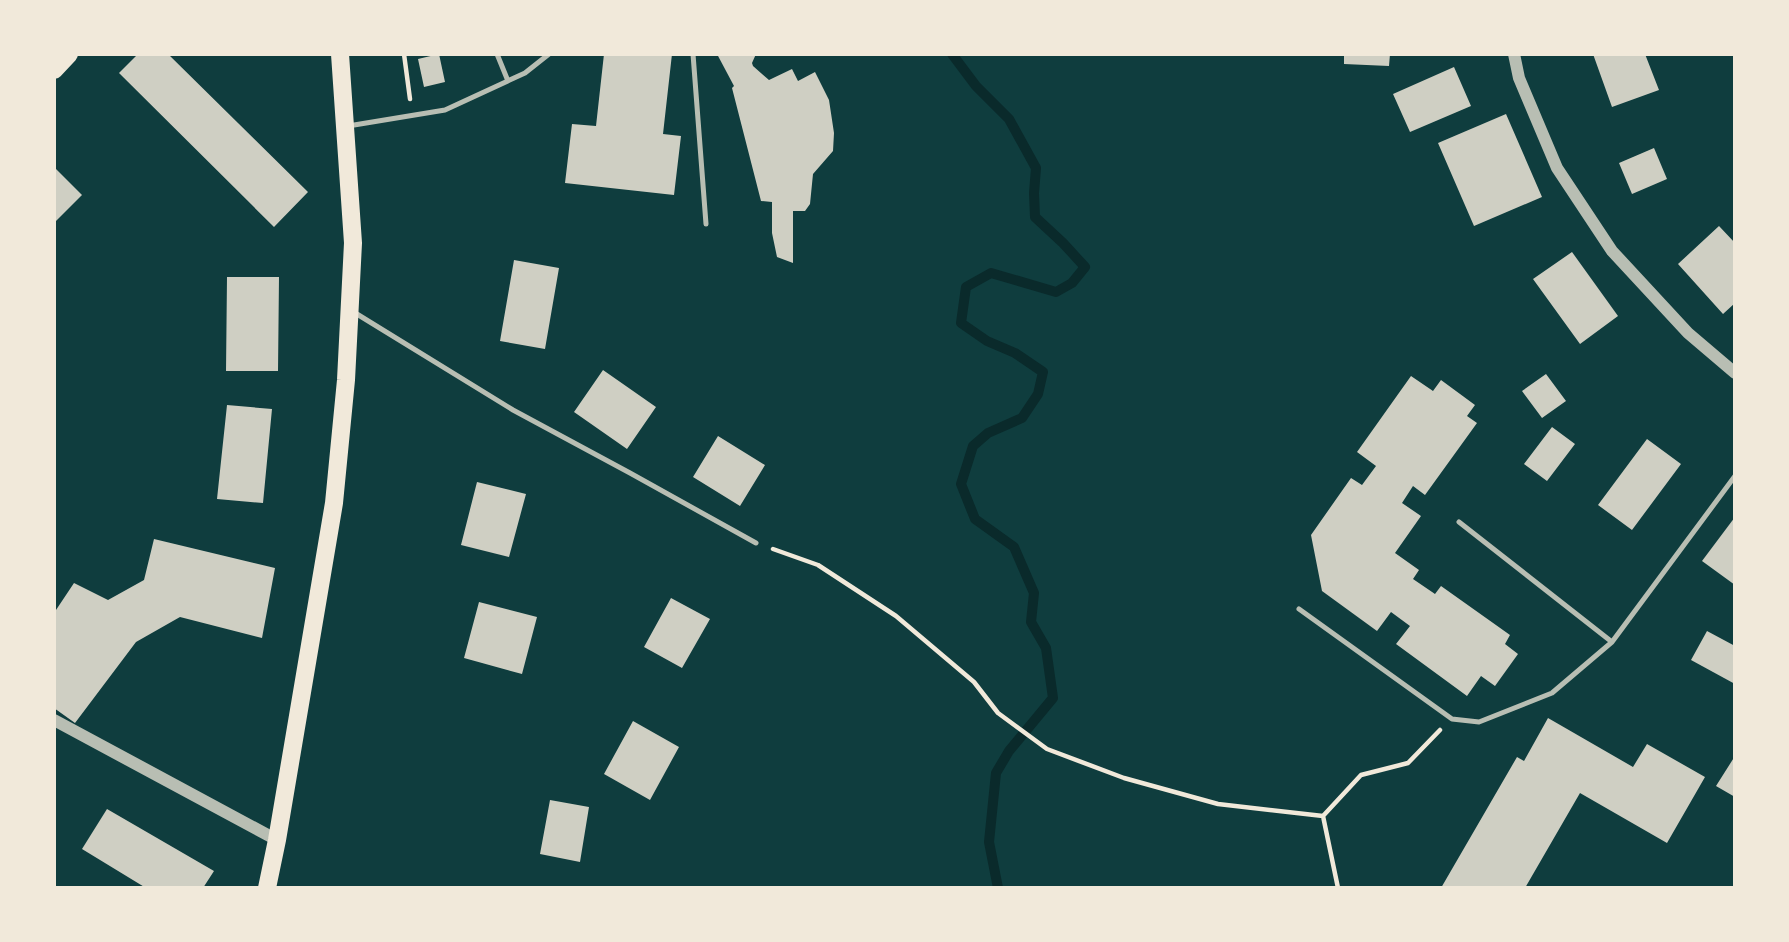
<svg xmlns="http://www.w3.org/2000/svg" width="1789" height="942" font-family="Overpass,sans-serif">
	<rect width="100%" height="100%" fill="#0f3d3e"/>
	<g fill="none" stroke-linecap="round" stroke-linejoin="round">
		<!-- stream -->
		<path stroke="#0a2a2b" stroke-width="10" d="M952 54 976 86 1009 119 1036 168 1034 193 1035 217 1063 243 1085 267 1072 283 1056 292 991 273 966 287 961 323 987 341 1015 353 1043 372 1038 394 1022 418 988 433 973 446 961 484 975 519 1014 547 1034 593 1031 622 1046 648 1053 698 1009 751 996 773 989 842 998 888"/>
	</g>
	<!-- building -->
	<path fill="#cfcfc3" d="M138 54H168L308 192 274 227 119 73Z
		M439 54 445 82 424 87 418 59Z
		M604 54H672L663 134 681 136 674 195 565 183 572 124 596 126Z
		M717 54H756L752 63 753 66 769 80 792 69 798 81 815 72 829 100 834 133 833 151 813 174 810 204 805 211H793V263L777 257 772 233V202L761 201 732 88 734 86Z
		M1344 54H1390L1389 66 1344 64Z
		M1593 54H1645L1659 90 1612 107Z
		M1454 67 1471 106 1410 132 1393 94Z
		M1506 114 1542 197 1474 226 1438 143Z
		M1654 148 1667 179 1632 194 1619 163Z
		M54 167 82 195 54 223Z
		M1719 226 1735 243V303L1723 314 1678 264Z
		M1572 252 1618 316 1580 344 1533 279Z
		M514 260 559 268 545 349 500 341Z
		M227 277H279L278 371H226Z
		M603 370 656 407 627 449 574 412Z
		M1546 374 1566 401 1542 418 1522 391Z
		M1411 376 1433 391 1441 380 1475 405 1467 416 1477 423 1425 495 1413 486 1402 503 1421 516 1395 553 1419 570 1413 579 1435 594 1441 586 1510 635 1505 644 1518 654 1495 686 1481 676 1467 696 1396 644 1410 626 1391 612 1377 631 1322 591 1311 535 1351 478 1362 485 1376 466 1357 452Z
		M227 405 272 409 263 503 217 499Z
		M1552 427 1575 444 1547 481 1524 464Z
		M718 436 765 465 740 506 693 477Z
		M1647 439 1681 464 1632 530 1598 505Z
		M477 482 526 494 509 557 461 545Z
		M1735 517V585L1702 561Z
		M154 539 275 568 262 638 180 617 136 642 75 723 54 708V613L74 583 108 600 144 580Z
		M671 598 710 619 682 668 644 647Z
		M479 602 537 617 522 674 464 658Z
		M1707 631 1735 646V684L1691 660Z
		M1548 718 1633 767 1647 744 1705 777 1667 843 1580 793 1525 888H1441L1517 757 1524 761Z
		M633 721 679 747 650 800 604 774Z
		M1735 756V797L1716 786Z
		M550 800 589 807 580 862 540 854Z
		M107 809 214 871 203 888H146L82 849Z"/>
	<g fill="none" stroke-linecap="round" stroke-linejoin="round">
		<!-- path -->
		<path stroke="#f1e9da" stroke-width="4.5" d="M404 54 410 99
			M773 549 818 565 896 616 974 682 998 713 1047 749 1124 778 1218 804 1323 816 1361 775 1408 763 1440 730
			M1323 816 1338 888"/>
		<!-- service -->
		<path stroke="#b8beb3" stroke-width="5" d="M497 54 508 81
			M693 54 706 224
			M348 126 445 110 525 73 549 54
			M352 311 513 410 630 473 756 543
			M1459 522 1612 642 1735 476
			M1299 609 1452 719 1479 722 1552 693 1612 642"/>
		<!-- tertiary -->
		<path stroke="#b8beb3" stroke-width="12" d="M1514 54 1519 78 1557 168 1612 251 1688 333 1735 373
			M54 720 277 840"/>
		<!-- primary -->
		<path stroke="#f1e9da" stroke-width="18" d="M54 70 69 54
			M267 888 277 840 334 503 346 380 353 243 340 54"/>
	</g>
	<!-- border -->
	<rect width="1789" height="942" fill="none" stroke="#f1e9da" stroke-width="112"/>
</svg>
